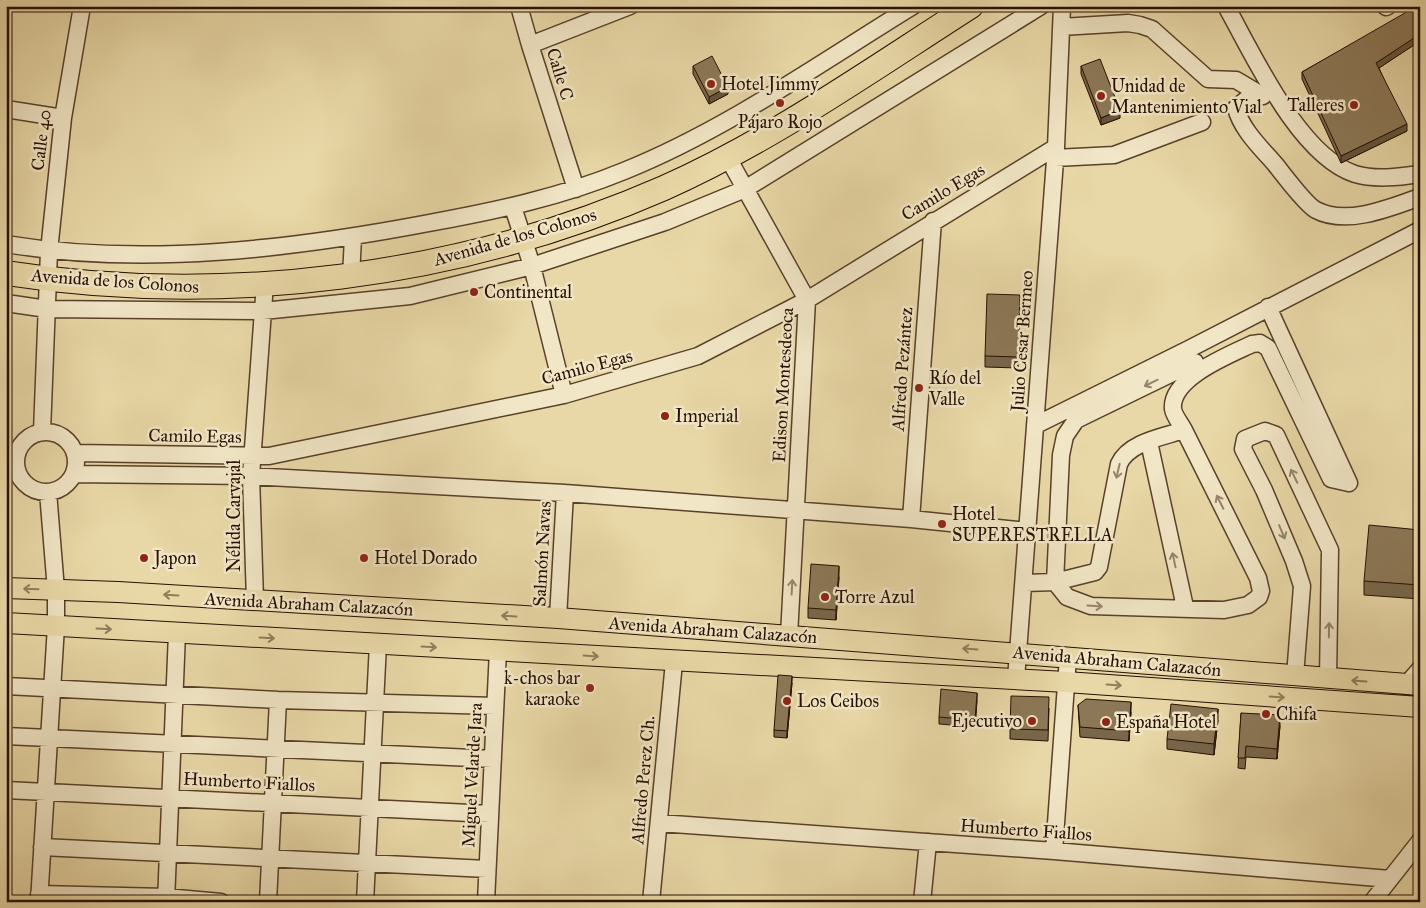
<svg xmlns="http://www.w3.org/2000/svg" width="1426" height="908" font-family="'IM FELL Great Primer',serif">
	<rect width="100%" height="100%" fill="#e9d8a7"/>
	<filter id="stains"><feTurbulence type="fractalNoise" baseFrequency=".004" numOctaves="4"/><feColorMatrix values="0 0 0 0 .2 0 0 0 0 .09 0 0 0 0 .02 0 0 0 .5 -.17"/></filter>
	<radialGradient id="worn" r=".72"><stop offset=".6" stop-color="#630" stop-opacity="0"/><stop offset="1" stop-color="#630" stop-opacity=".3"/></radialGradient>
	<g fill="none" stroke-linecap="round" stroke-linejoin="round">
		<defs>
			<path id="minor" d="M519 6 530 45
				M1226 6C1253 54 1299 156 1355 174 1375 180 1399 177 1420 174
				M1386 7 1388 6
				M1061 27 1128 23 1140 25 1152 29 1208 79 1236 80 1263 96
				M1255 92 1236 108C1241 129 1261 148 1275 164 1283 174 1306 205 1316 210 1346 226 1390 208 1420 197
				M6 109 63 118
				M727 156 807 300 789 636
				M1055 158 1114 155 1202 122
				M576 189 530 45 630 6
				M513 207 532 266 564 395
				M6 244C144 267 292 249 429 223 495 211 561 197 624 171 726 130 820 63 913 6
				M351 276 353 238
				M6 303 47 309 263 311 410 296 532 266 665 222 745 189 1041 6
				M1268 307 1349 483
				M1036 425 1189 349 1420 230
				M1184 430C1181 424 1174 416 1173 409 1170 378 1229 355 1252 344L1260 343 1268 348 1331 479 1349 483
				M42 432 49 251 63 118 82 6
				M16 462a30 30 0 1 1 60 0a30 30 0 1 1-60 0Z
				M1149 442 1185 607
				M75 453 269 456 564 395 698 356 807 300 1056 147
				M74 474 251 476 565 493 911 519 1028 531
				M911 519 933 221
				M1024 583 1055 582 1095 572 1099 567 1119 464C1129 442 1163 437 1184 430L1258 578 1261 591 1259 597 1248 605 1224 610 1091 606 1067 597 1055 582 1061 455 1065 436 1076 420 1195 362
				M255 600 251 476 265 283
				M558 618 565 493
				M1295 676 1302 586 1294 561 1264 490 1243 449 1245 439 1265 431 1276 435 1330 550 1328 679
				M1016 679 1056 147 1062 6
				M1407 684 1420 669
				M6 686 278 700 495 706
				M6 736 493 759
				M6 790 490 814
				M659 823 1054 851 1390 879
				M42 847 487 869
				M1054 851 1068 657
				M39 894 166 897 221 902
				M39 902 56 626V590L48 492
				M166 902 177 633
				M268 902 278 700
				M365 902 378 644
				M486 902 498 650
				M651 902 674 662
				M922 902 928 842
				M1372 902 1420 841"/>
			<path id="major" d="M6 588 118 592 558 618 1420 685
				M6 623 1066 682 1420 707"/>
			<path id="highway" d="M6 273C225 307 461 277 664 188 772 140 871 70 971 6"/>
		</defs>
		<!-- minor casing -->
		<use href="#minor" stroke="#58412a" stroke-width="19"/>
		<!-- major casing -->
		<use href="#major" stroke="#270f00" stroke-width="22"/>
		<!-- highway casing -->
		<use href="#highway" stroke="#270f00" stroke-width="26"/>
		<!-- minor -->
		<use href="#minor" stroke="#f1e6c6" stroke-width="16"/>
		<!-- major -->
		<use href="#major" stroke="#e9d8a7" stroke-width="20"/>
		<!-- highway -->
		<use href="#highway" stroke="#e9d8a7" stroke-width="24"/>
	</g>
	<!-- wall -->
	<path fill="#78674b" stroke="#270f00" d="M1420 6V41L1379 68 1407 131 1341 163 1302 79V72Z
		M693 66 728 94 709 104 693 74Z
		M1081 66 1120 118 1101 125 1081 74Z
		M1420 80V96L1415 89V82Z
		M1020 306 1018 368 985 367V356Z
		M1420 530V599L1364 595V581Z
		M839 577 836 620 808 618V608Z
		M792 683 787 738 774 737V730Z
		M977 700 975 727 939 724V717Z
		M1078 705 1131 712 1129 741 1080 737Z
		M1049 708 1048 741 1010 739V729Z
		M1241 713 1280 726 1277 759 1246 757 1245 769 1238 768Z
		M1218 720 1214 755 1167 749V739Z"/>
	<!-- shaded-wall -->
	<path fill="#62543d" stroke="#270f00" d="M1420 34V41L1376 70V63Z
		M728 87V94L709 104V97Z
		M1120 110V118L1101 125V118Z
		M1407 124V131L1341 163V156Z
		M839 566V577L836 620V610Z
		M792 676V683L787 738V731Z
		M977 693V700L975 727V720Z
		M1131 702V712L1129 741V731Z
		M1218 709V720L1214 755V744Z
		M1280 715V726L1277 759V749Z"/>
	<!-- building -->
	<path fill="#8c7857" stroke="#270f00" d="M1417 6H1420V34L1376 63 1407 124 1341 156 1302 72Z
		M712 56 728 87 709 97 693 66Z
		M1100 59 1120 110 1101 118 1081 66Z
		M1420 80V88L1415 82Z
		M987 294 1020 295 1018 357 985 356Z
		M1369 525 1420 530V585L1364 581Z
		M811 564 839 566 836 610 808 608Z
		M778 675 792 676 787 731 774 730Z
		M941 689 977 693 975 720 939 717Z
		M1011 696 1049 697 1048 730 1010 729Z
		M1086 699 1131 702 1129 731 1080 727 1078 705Z
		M1171 704 1218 709 1214 744 1167 739Z
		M1241 713 1280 715 1277 749 1246 746 1245 758H1238Z"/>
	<!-- one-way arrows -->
	<defs><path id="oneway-shaft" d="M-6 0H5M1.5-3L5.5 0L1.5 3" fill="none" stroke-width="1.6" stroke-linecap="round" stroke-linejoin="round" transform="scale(1.25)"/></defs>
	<g stroke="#96856d">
		<use href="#oneway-shaft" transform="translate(1151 383) rotate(154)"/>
		<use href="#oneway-shaft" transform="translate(1118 471) rotate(103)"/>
		<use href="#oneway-shaft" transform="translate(1294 476) rotate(-116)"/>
		<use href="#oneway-shaft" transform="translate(1220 502) rotate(-117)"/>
		<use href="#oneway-shaft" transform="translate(1282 532) rotate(67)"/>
		<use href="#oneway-shaft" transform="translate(1174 560) rotate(-102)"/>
		<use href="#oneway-shaft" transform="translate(792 587) rotate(-87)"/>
		<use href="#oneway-shaft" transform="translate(1095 606) rotate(4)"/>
		<use href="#oneway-shaft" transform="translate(1329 630) rotate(-89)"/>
	</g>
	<g stroke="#927e5c">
		<use href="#oneway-shaft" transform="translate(31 589) rotate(-178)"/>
		<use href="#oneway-shaft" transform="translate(171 595) rotate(-177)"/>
		<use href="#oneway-shaft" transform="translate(509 616) rotate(-177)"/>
		<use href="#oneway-shaft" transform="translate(104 629) rotate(3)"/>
		<use href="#oneway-shaft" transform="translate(267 638) rotate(3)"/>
		<use href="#oneway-shaft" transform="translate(429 647) rotate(3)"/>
		<use href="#oneway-shaft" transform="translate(970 649) rotate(-176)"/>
		<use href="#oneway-shaft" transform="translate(591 656) rotate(4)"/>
		<use href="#oneway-shaft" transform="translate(1359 681) rotate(-176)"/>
		<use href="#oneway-shaft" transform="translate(1114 685) rotate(4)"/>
		<use href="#oneway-shaft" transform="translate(1277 697) rotate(4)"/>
	</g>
	<!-- markers -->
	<g fill="#8f2418" stroke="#f1e6c6" stroke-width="2">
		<circle cx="711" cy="84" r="5"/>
		<circle cx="1101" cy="96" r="5"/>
		<circle cx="780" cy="103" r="5"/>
		<circle cx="1354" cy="105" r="5"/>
		<circle cx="474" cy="292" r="5"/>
		<circle cx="919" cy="388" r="5"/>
		<circle cx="665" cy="416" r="5"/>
		<circle cx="942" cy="524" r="5"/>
		<circle cx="144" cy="558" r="5"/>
		<circle cx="364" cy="558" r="5"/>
		<circle cx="825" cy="597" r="5"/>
		<circle cx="590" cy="688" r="5"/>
		<circle cx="787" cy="701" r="5"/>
		<circle cx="1266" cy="714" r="5"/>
		<circle cx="1032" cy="721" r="5"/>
		<circle cx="1106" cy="722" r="5"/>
	</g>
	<g text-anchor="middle" stroke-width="5" stroke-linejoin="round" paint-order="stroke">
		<!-- street labels -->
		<g font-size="18" fill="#270f00" stroke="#f1e6c6">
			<text transform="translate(560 74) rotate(73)" y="6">Calle C</text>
			<text transform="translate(41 140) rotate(-83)" y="6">Calle 40</text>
			<text transform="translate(943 192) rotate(-31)" y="6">Camilo Egas</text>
			<text transform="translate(515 237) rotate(-16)" y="6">Avenida de los Colonos</text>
			<text transform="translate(115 281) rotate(4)" y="6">Avenida de los Colonos</text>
			<text transform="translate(1022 341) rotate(-86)" y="6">Julio Cesar Bermeo</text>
			<text transform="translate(587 367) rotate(-15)" y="6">Camilo Egas</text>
			<text transform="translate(902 369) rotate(-86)" y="6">Alfredo Pezántez</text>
			<text transform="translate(783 385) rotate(-87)" y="6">Edison Montesdeoca</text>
			<text transform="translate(195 436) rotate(1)" y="6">Camilo Egas</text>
			<text transform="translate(234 516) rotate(-90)" y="6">Nélida Carvajal</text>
			<text transform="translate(542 554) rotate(-87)" y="6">Salmón Navas</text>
			<text transform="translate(309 604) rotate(3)" y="6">Avenida Abraham Calazacón</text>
			<text transform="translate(713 630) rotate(4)" y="6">Avenida Abraham Calazacón</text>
			<text transform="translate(1117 661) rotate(5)" y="6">Avenida Abraham Calazacón</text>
			<text transform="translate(472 775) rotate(-87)" y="6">Miguel Velarde Jara</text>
			<text transform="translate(643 780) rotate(-85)" y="6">Alfredo Perez Ch.</text>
			<text transform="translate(249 782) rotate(3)" y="6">Humberto Fiallos</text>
			<text transform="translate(1026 830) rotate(4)" y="6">Humberto Fiallos</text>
		</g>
		<!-- poi labels -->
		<g font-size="18" fill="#270f00" stroke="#f1e6c6" text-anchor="start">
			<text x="721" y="90">Hotel Jimmy</text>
			<text x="1111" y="92">Unidad de<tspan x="1111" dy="21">Mantenimiento Vial</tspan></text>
			<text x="1344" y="111" text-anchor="end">Talleres</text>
			<text x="780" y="128" text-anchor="middle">Pájaro Rojo</text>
			<text x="484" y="298">Continental</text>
			<text x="929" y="384">Río del<tspan x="929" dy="21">Valle</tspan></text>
			<text x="675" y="422">Imperial</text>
			<text x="952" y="520">Hotel<tspan x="952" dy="21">SUPERESTRELLA</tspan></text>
			<text x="154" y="564">Japon</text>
			<text x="374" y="564">Hotel Dorado</text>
			<text x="835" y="603">Torre Azul</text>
			<text x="580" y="684" text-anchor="end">k-chos bar<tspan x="580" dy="21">karaoke</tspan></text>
			<text x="797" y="707">Los Ceibos</text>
			<text x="1276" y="720">Chifa</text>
			<text x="1022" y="727" text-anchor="end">Ejecutivo</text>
			<text x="1116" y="728">España Hotel</text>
		</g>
	</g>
	<!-- margin -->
	<rect width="1426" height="908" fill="none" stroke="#e9d8a7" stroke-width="25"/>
	<rect x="8" y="8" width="1411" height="893" fill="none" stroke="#270f00" stroke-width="2.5"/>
	<rect x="12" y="12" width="1401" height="883" fill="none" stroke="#270f00"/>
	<rect width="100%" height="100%" filter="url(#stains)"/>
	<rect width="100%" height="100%" fill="url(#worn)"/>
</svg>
